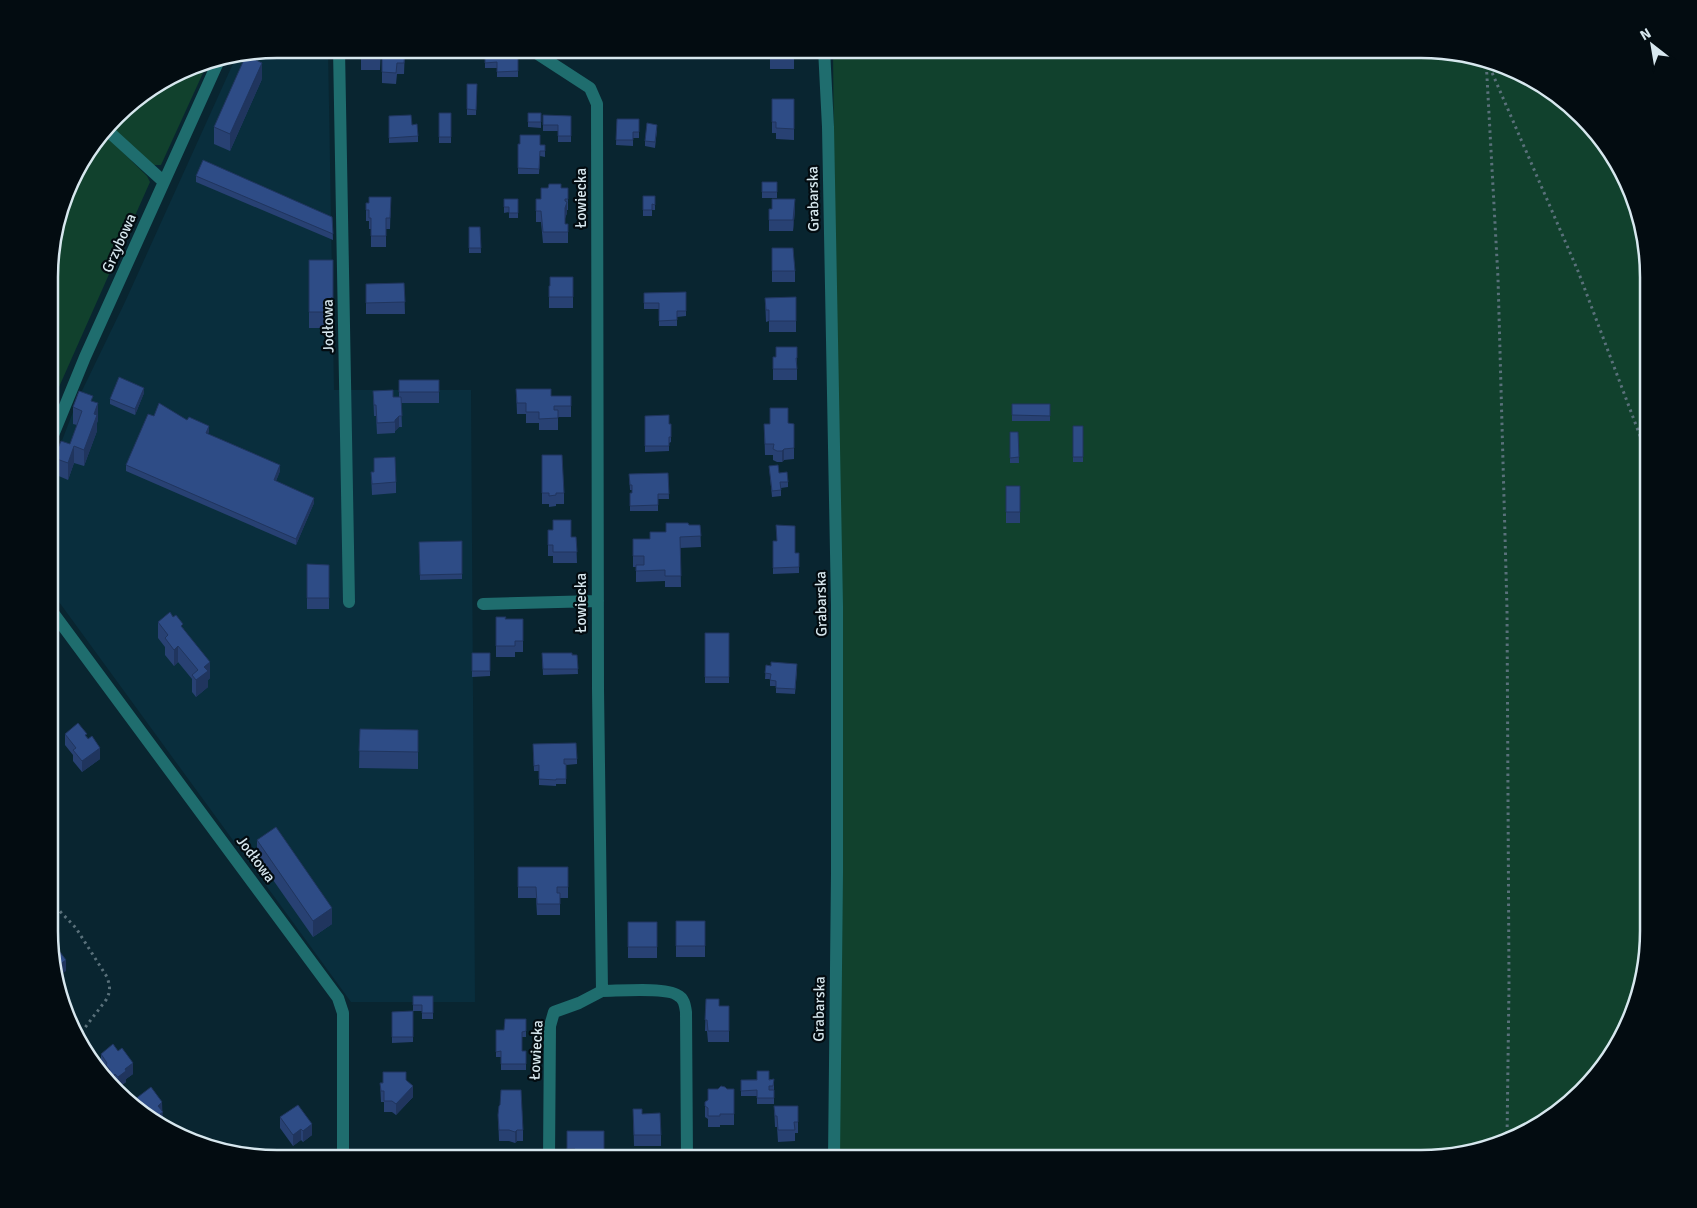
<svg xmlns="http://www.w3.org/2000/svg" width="1697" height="1208" font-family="Signika,sans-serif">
	<rect width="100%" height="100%" fill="#092530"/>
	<!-- built -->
	<path fill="#092e3d" d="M276 49H328L334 390H471L475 1002H351L51 591V469L78 399 125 302 236 57Z"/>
	<!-- green -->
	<path fill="#11412d" d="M833 49H1435L1494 61 1560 96 1625 175 1648 262V946L1636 1005 1601 1071 1522 1136 1421 1159H839L838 589Z
		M208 62 161 165H152L110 126 126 105 189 66Z
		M104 134 147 176 150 182 51 405V247L72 175Z"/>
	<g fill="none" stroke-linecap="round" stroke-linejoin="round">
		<!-- path -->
		<path stroke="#5a717b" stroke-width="3" stroke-dasharray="2.5 4" stroke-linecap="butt" d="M1486 59 1498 278 1507 609 1509 985 1507 1139
			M1487 61 1578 271 1648 457
			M51 902 76 928 107 977C110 986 111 991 106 1000L77 1038"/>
		<!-- minor -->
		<path stroke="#1f6d6e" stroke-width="12" d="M339 49 349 602
			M530 49 590 88 597 104 598 689 602 991 579 1003 554 1012 550 1026 549 1159
			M824 49 828 127 837 606V873L834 1159
			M107 130 164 182
			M51 440 85 357 219 60
			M483 604 598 601
			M51 610 338 998 343 1013V1159
			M602 991C618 991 666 987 677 995 684 998 685 1005 686 1012L687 1159"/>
	</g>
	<!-- wall -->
	<path fill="#284173" d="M361 49H381L380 70H361Z
		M382 49H405L404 74H397L396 84 382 83Z
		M767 49H794V69H770V59H767Z
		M485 52H518V77H497V68H485Z
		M262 79 230 151 214 144V127Z
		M467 84H477L476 115H467Z
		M772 99H794V140L776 139V133H772Z
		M439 113H451V143H439Z
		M528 113H541V128L528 127Z
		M543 115 571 116V142H558V131H543Z
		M389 116 412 125 418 136V142L389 143Z
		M617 119H639V138H633V146L616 145Z
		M657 130 655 148 645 146V141Z
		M518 144 545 145V157L540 156 539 174H518Z
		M196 176 332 217 333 240 196 182Z
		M762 182H777V198H762Z
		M561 188H568V210H567V213L565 218V224H568V243H543L541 222H536V199H541Z
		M643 196H655V210H652V216H643Z
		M391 197 390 229H386V247H371V229H369V221H366V203H369Z
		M504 199H518V218H509V212L504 213Z
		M769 209 795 210 793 231H769Z
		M469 227H480L481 253H469Z
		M772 248 795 271V282H772Z
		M309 260H333V328H309Z
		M573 277V308H549V286Z
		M404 283 405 314H366V284Z
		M644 293 686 311V316L677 317V326H659V309H644Z
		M796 297V332H769V321L766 322 765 298Z
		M797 347V380H773V357H776Z
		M399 380H439V403H401L402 427H399L395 431V433L377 434 376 416H374L373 391 393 397H399Z
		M516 389 551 396H571V417H558V430H539V423H526V414H517Z
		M144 393 135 415 110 404V399Z
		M93 401 98 420 97 423V431L84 466 74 463 68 480 54 474V458L70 444 77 425 73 424V407Z
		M1012 404H1050V421H1012Z
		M154 416 187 420 209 431 208 434 280 471 276 481 314 503 296 545 126 471V465Z
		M645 416 669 424 671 437V442L669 443V451L645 452Z
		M764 424H794V459L784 460 782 462H777L773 460V455H765Z
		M1073 426H1083V462H1073Z
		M1010 432H1018L1019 463H1010Z
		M542 455 564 493V504H556V506L549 507V504H542Z
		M769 466 779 473 788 482V487L781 488V496L772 497Z
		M371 472 396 482V493L372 495Z
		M668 473 669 499H658V511H630V493H632V490H630L629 474Z
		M1006 486H1020V523H1006Z
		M689 525H700L701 547 680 548 681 587H665V581L636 582V567H633V539H650L666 532Z
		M548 530 571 537H576L577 563H553V556H548Z
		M773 541 795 553H799V573L773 574Z
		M419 542 462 574V579L420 580Z
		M307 564 329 565V609H307Z
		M496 617 506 619H523V652H515V657H496Z
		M158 622 183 628 210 678 208 680V687L196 697 192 692V679L178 662 174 666 165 655V647L158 638Z
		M705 633H729V683H705Z
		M472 653H490V676L472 677Z
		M542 653 577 655 578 674 543 675Z
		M766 665 797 670 795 694 776 693V686H770V679H765Z
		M360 729 418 730V769L359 768Z
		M65 734 87 737 100 759 82 772 73 761V755L65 745Z
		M533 744 577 759V764L566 765V784H556V786L539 785V771H534Z
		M257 840 332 924 313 937 257 857Z
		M518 867H568V898H560V915H537L536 898H518Z
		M676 921H705V957H676Z
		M628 922H657V958H628Z
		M413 996H433V1019H422V1011H413Z
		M706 999 719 1006H729V1042H708L707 1031H705Z
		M413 1011V1042L392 1043V1012Z
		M526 1019V1037H522V1051H526V1070H501V1057H496V1030H504Z
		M101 1054 133 1074 126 1079V1082L118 1088 107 1078 106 1076V1073L101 1065Z
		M774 1079V1104H757V1096H741V1080Z
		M406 1080 413 1097 396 1115 392 1112H384V1102H381L380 1083Z
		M727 1089H734V1125H720V1127H708V1119L705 1117V1102Z
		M130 1103 162 1111 163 1124 162 1125V1126L137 1112Z
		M774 1106H798V1133H795V1141L778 1142 777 1127H775Z
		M633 1109 642 1114 661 1135V1146H634Z
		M498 1115 523 1130V1141H517L515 1143 509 1141H499Z
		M280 1117 312 1135 303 1142 301 1140 293 1146 280 1128Z
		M567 1131H604V1159H575V1154H567Z"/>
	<!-- shaded-wall -->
	<path fill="#20355e" d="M262 63V79L230 151V134Z
		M795 199V210L793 231V220Z
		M567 202V213L565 219V208Z
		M144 388V393L135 415V409Z
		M98 403V420L97 423V431L84 466V450L94 414Z
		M399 416V427L395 431V420Z
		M209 426V431L206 439V433Z
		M74 446V463L68 480V463Z
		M784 449V460L782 462V451Z
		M280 465V471L274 486V480Z
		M314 498V503L296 545V539Z
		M178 646V662L174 666V650Z
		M210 662V678L208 680V687L196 697V680L204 667Z
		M55 735V741L51 744V739Z
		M100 748V759L82 772V761Z
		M332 908V924L313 937V921Z
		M66 960V971L60 975V978L57 980 54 972 59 965Z
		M133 1063V1074L126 1079V1082L118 1088V1077L125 1069Z
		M115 1074V1086L112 1083V1077Z
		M413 1086V1097L396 1115V1104Z
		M162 1102 163 1124 162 1125V1126L154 1121 158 1106Z
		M141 1107V1114L136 1110Z
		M312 1124V1135L303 1142V1131Z
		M301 1129V1140L293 1146V1135Z
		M517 1130V1141L515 1143V1132Z"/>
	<!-- building -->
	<path fill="#2e4c86" stroke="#20355e" d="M361 49H381L380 59H361Z
		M382 49H405L404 63H397L396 73 382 72Z
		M770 49H794V58H770Z
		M485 52H518V71L497 72V62L485 63Z
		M246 55 262 63 230 134 214 127Z
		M467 84H477L476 110 467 109Z
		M772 99H794V129L776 128V122H772Z
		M439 113H451V137H439Z
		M528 113H541V122H528Z
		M411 115 412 125 417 124 418 136 389 138V116Z
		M543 115 571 116V136H558V125H543Z
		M617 119H639V132H633V140H616Z
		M647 123 657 125 655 142 645 141Z
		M520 135H540V145H545V151H540L539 169 518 168V144H520Z
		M203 160 332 217 333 234 196 176Z
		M762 182H777V192H762Z
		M549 184H561V188H568V199H565V201L567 202 565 208V224H568V232H543L541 211H536V199H541V188H548Z
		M643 196H655V205L652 204V210H643Z
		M369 197H391L390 218H386V236H371V218H369V210H366V203H369Z
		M504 199H518V213H509V207H504Z
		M772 199H795L793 220H769V209H772Z
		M469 227H480L481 248H469Z
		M772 248H793L795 271H772Z
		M309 260H333V312H309Z
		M550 277H573V297H549V286H550Z
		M404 283 405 302 366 303V284Z
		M686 292V311H677V320L659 321V303H644V293Z
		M796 297V321H769V310H766L765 298Z
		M776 347H797V358H796L797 369H773V357H776Z
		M119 377 144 388 135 409 110 399Z
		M399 380H439V392H399Z
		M516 389H551V396H571V406H554V410H558V418L539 419V412H526V403H517Z
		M393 390V397H401L402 416H399L395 420V422L377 423 376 405H374L373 391Z
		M79 391 93 396 91 401 98 403 94 414 97 415 84 450 74 446 68 463 54 458 61 441 70 444 82 411 73 407Z
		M159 403 187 420 189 417 209 426 206 433 280 465 274 480 314 498 296 539 126 465 148 414 154 416Z
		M1012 404H1050V416L1012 415Z
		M770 408H788V423L794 424V448L784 449 782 451H777L773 449 774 444H765L764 424H770Z
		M669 415V424H671V437H669V446H645V416Z
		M1073 426H1083V457H1073Z
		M1010 432H1018L1019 457 1010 458Z
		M542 455H562L564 493H556V495L549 496V493H542Z
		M395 457 396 482 372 484 371 472H374V458Z
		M778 465 779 473 787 472 788 482H780L781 490 772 491 769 466Z
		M668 473 669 494H658V505L630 506V493H632V485H630L629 474Z
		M1006 486H1020V512H1006Z
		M553 520H571V537H576L577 552H553V545H548V530H553Z
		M666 523H688L689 525H700L701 536 680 537 681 576H665V570L636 571V565H644V556H633V539H650V532H666Z
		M776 525 795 526V553H799V567L773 568V541H777Z
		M462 541V574L420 575 419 542Z
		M307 564 329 565V598H307Z
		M170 612 173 617 176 615 183 624 181 626 210 662 204 667 208 671 196 680 192 675 198 670 178 646 174 650 165 638 168 635 158 622Z
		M496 617H506L505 619H523V641H515V646H496Z
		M705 633H729V677H705Z
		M472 653H490V671H472Z
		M542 653H572V655H577L578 669H543Z
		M771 662 797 664 795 689 776 688V681L770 680 771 674 765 673 766 665 771 666Z
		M78 723 87 734 85 735 88 739 92 736 100 748 82 761 73 750 76 748 65 734Z
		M360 729 418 730V752L359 751Z
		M51 730 55 735 51 739Z
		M576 743 577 759H564V764H566V779H556V780L539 779V765L534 766 533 744Z
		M276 827 332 908 313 921 257 840Z
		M518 867H568V887H557V893H560V904H537L536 887H518Z
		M676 921H705V946H676Z
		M628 922H657V947H628Z
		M51 940 66 960 59 965 60 967 54 972 51 961Z
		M413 996H433V1013H422V1005H413Z
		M706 999H719V1006H729V1031H708L707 1020H705Z
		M413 1011V1037H392V1012Z
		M505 1019H526V1031L522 1032V1051H526V1064H501V1051L496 1052V1030H504Z
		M113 1044 118 1051 122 1048 133 1063 125 1069 126 1071 118 1077 115 1074 112 1077 108 1071 110 1070 106 1065 107 1063 101 1054Z
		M757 1071H769V1080L774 1079 773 1086H769V1090H774V1098H757V1090L741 1091V1080H757Z
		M383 1072H406V1080L413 1086 396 1104 392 1101H384V1091H381L380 1083H383Z
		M721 1086 725 1087 727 1089H734V1114H720V1116H708V1108L705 1106V1102L708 1100V1089H718Z
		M151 1087 162 1102 158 1106 163 1112 160 1114 162 1116 154 1121 142 1115 144 1112 141 1107 136 1110 130 1103Z
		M501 1090H521L523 1130H517L515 1132 509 1130H499L498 1115 499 1106 500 1105Z
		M298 1105 312 1124 303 1131 301 1129 293 1135 280 1117Z
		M774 1106H798V1122H794L795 1130H778L777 1116H775Z
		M633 1109H642V1114L660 1113 661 1135H634Z
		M567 1131H604V1155H600L601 1159H575V1149H567Z
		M187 1137 191 1142 184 1139Z
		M385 1150H401V1159H385Z"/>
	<g text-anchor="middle" stroke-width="4.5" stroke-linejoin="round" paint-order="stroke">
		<!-- street labels -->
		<g font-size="15" fill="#d7e7ee" stroke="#030c11">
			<text transform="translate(581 198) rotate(-90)" y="5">Łowiecka</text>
			<text transform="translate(813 199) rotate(-91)" y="5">Grabarska</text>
			<text transform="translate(119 243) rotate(-66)" y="5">Grzybowa</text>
			<text transform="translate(328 326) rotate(-91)" y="5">Jodłowa</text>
			<text transform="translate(581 603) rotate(-90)" y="5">Łowiecka</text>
			<text transform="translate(821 604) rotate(-91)" y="5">Grabarska</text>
			<text transform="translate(256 859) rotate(53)" y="5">Jodłowa</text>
			<text transform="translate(819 1009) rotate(-89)" y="5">Grabarska</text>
			<text transform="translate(536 1050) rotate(-87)" y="5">Łowiecka</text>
		</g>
	</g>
	<!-- crop -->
	<path d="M0 0H1697V1208H0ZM277 58H1421A219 219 0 0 1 1640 277V931A219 219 0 0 1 1421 1150H277A219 219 0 0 1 58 931V277A219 219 0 0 1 277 58Z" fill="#030c11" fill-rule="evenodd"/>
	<path fill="none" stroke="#d7e7ee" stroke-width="2.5" d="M277 58H1421A219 219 0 0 1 1640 277V931A219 219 0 0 1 1421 1150H277A219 219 0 0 1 58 931V277A219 219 0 0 1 277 58Z"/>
	<!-- north arrow -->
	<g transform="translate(1652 45) rotate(329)" stroke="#030c11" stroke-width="4" paint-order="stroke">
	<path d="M0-4L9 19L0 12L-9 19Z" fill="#d7e7ee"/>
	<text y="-8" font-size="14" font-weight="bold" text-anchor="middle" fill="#d7e7ee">N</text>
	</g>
</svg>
